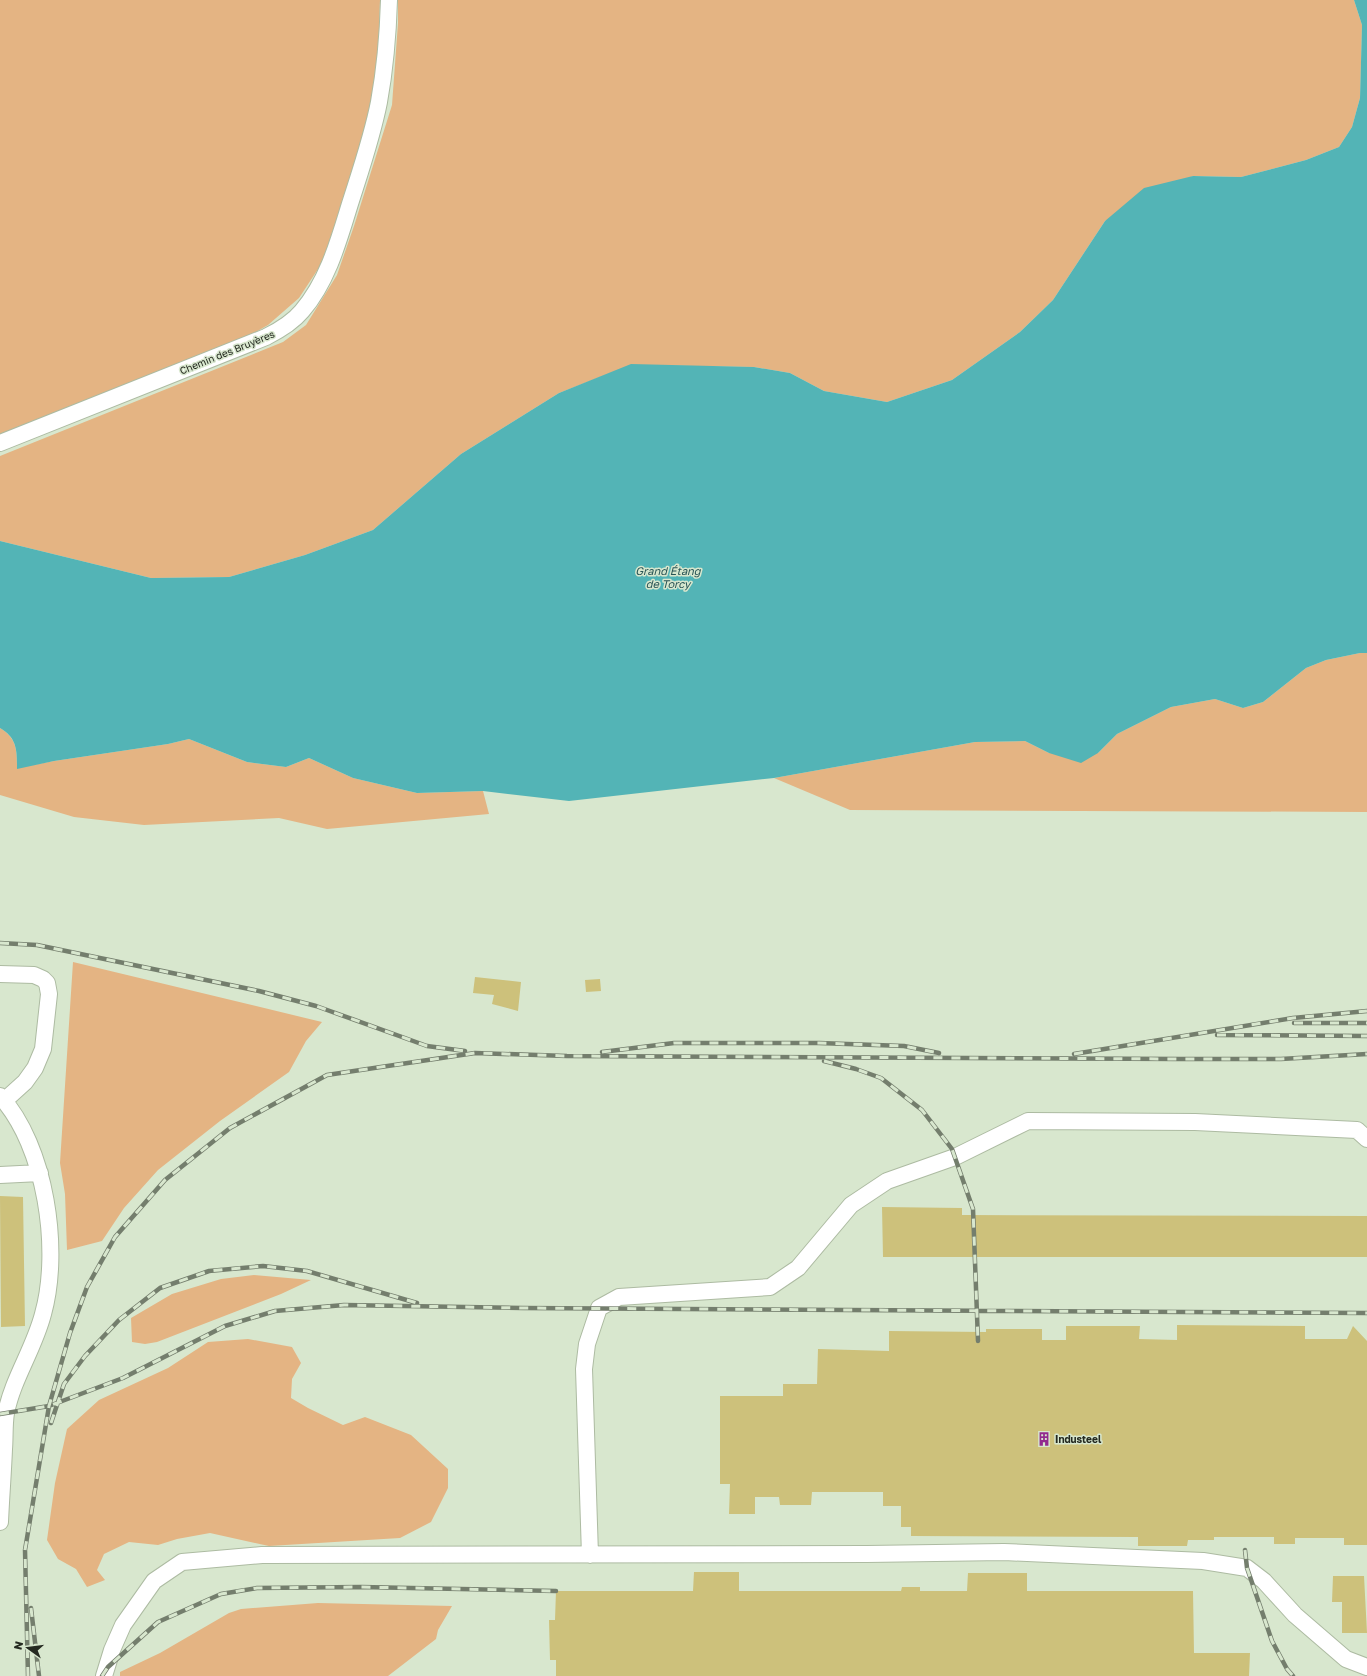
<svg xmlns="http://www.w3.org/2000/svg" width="1367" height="1676" font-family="'Golos Text',sans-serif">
	<rect width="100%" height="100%" fill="#d8e7ce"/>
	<!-- green -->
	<path fill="#e4b483" d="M0 0H380L378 58 370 113 354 170 322 263 299 298 268 325 242 340 0 435Z
		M398 0H1354L1362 25 1360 98 1352 127 1339 147 1306 160 1241 177 1193 176 1105 221 1053 300 1020 332 952 380 887 402 824 391 790 373 754 367 631 365 559 393 461 454 373 530 305 555 229 577 151 578 0 541V456L283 342 306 325 337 275 354 226 392 105 398 23Z
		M1360 653H1367V812L850 810 774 778 975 742 1025 741 1049 753H1098L1117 734 1171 707 1215 699 1243 708 1263 702 1306 668 1326 660Z
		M0 728C17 738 17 751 17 768L54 761 168 744 189 739 247 762 286 767 309 758 353 778 417 793 483 791 489 814 327 829 279 818 144 825 74 817 0 795Z
		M73 962 322 1022 306 1041 289 1072 220 1121 158 1170 124 1208 102 1241 67 1250 65 1194 60 1163Z
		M254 1275 311 1280 281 1294 157 1342 145 1344 132 1342 131 1318 172 1294 221 1279Z
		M248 1339 292 1347 301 1363 292 1379 291 1398 308 1408 343 1425 365 1417 411 1435 448 1469V1488L431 1522 400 1538 269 1546 210 1533 177 1539 158 1545 129 1542 104 1554 97 1570 105 1580 87 1587 76 1569 58 1559 47 1540 55 1483 67 1429 99 1400 168 1368 208 1342Z
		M318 1603 452 1606 438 1630 436 1639 388 1676H120V1672L160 1653 229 1613 241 1609Z"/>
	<!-- water -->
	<path fill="#53b4b6" d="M1354 0H1367V653H1360L1326 660 1306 668 1263 702 1243 708 1215 699 1171 707 1117 734 1098 753 1081 763 1049 753 1025 741 975 742 774 778 569 801 483 791 417 793 353 778 309 758 286 767 247 762 189 739 168 744 54 761 17 769C17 750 17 738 0 728V541L151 578 229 577 305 555 373 530 461 454 559 393 631 364 754 367 790 373 824 391 887 402 952 380 1020 332 1053 300 1105 221 1144 188 1193 176 1241 177 1306 160 1339 147 1352 127 1360 98 1362 25Z"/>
	<!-- building -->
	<path fill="#cdc17b" d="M475 977 521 982 518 1011 492 1004 494 995 473 993Z
		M600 979 601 991 586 992 585 980Z
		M0 1196 23 1197 25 1326 1 1327Z
		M882 1207 962 1208V1215L1367 1216V1257H883Z
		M1177 1325 1305 1326V1339H1347L1353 1326 1367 1341V1545H1344V1538H1295V1544H1274V1537H1214V1540H1188L1187 1546H1138V1537L911 1536V1527H901V1506H883V1492H812L811 1505H780L779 1497H755V1514H729L730 1484H720V1396H783V1384H817L818 1349 889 1351V1331L986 1332V1329H1042V1340H1066V1326H1140L1139 1339 1177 1340Z
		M694 1572H739V1591H901L902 1587H920V1591H967L968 1573H1027V1591H1193L1194 1653H1250L1249 1676H556V1660H550L549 1620H555L556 1591H693Z
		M1333 1576H1364L1367 1633H1342V1602H1332Z"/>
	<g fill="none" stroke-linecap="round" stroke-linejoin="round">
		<defs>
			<path id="minor" d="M0 443 266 337C280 330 292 323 302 311 327 282 338 243 349 207 360 172 372 138 379 102 385 69 388 34 389 0
				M0 974 34 975 43 979 47 983 49 994 43 1049 35 1068 25 1082 4 1101
				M0 1096C46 1146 61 1250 43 1314 34 1349 13 1378 6 1413 4 1425 5 1438 4 1449 3 1474 1 1498 0 1522
				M0 1175 40 1173
				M590 1555 584 1369 587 1344 599 1308 619 1297 770 1287 798 1268 851 1205 887 1181 955 1157 1028 1121 1195 1122 1357 1130 1367 1139
				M104 1676 112 1650 123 1625 154 1581 182 1562 262 1555 867 1554 1004 1552 1203 1561 1247 1568 1264 1581 1295 1615 1346 1659 1367 1667"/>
		</defs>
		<!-- minor casing -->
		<use href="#minor" stroke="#adbba2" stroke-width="18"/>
		<!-- minor -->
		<use href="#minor" stroke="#fff" stroke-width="16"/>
		<defs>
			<path id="rail" d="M0 943 37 945 259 991 316 1006 427 1046 465 1051
				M1294 1023H1367
				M1217 1035 1367 1036
				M602 1052 674 1043H819L904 1046 939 1053
				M1074 1054 1293 1018 1367 1011
				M824 1061 856 1069 881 1078 922 1110 952 1149 973 1209 978 1341
				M0 1414 49 1406 123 1378 225 1326 275 1311 344 1305 522 1308 1367 1313
				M51 1423 64 1384 85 1356 119 1320 160 1288 209 1271 263 1266 307 1271 417 1303
				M1245 1550 1247 1568 1272 1641 1287 1669 1293 1676
				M31 1608 39 1676
				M28 1676 25 1550 49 1406 70 1333 87 1287 115 1237 165 1180 230 1128 327 1075 475 1053 567 1056 1181 1059H1281L1367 1054
				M102 1676 108 1667 158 1622 221 1594 257 1588 361 1587 556 1591"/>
		</defs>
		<!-- rail casing -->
		<use href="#rail" stroke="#747e6d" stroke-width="4.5"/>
		<!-- rail -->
		<use href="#rail" stroke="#d8e7ce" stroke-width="3" stroke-dasharray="9" stroke-linecap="butt"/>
	</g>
	<!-- icons -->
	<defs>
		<symbol id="building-bare" viewBox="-9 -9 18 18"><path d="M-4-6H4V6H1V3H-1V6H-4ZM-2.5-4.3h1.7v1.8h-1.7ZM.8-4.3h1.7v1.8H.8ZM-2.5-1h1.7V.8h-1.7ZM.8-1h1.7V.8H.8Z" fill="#922b8f" stroke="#d8e7ce" stroke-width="2.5" paint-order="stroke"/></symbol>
	</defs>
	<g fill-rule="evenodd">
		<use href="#building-bare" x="1034" y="1429" width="20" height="20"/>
	</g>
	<g text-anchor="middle" stroke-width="3" stroke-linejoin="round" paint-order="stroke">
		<!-- street labels -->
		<g font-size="10" fill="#252a21" stroke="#d8e7ce">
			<text transform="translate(227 352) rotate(-22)" y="4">Chemin des Bruyères</text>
		</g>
		<!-- poi labels -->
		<g font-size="10" font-weight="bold" fill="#252a21" stroke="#d8e7ce" text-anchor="start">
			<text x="1055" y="1443">Industeel</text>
		</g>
		<!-- water labels -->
		<g font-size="11" font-style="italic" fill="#295556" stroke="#d8e7ce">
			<text x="668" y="575">Grand Étang<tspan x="668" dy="13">de Torcy</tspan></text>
		</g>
	</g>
	<!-- north arrow -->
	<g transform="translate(28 1648) rotate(284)" stroke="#d8e7ce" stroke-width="3" paint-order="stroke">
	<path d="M0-3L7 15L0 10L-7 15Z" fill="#252a21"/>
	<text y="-6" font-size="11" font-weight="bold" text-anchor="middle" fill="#252a21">N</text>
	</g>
</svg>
